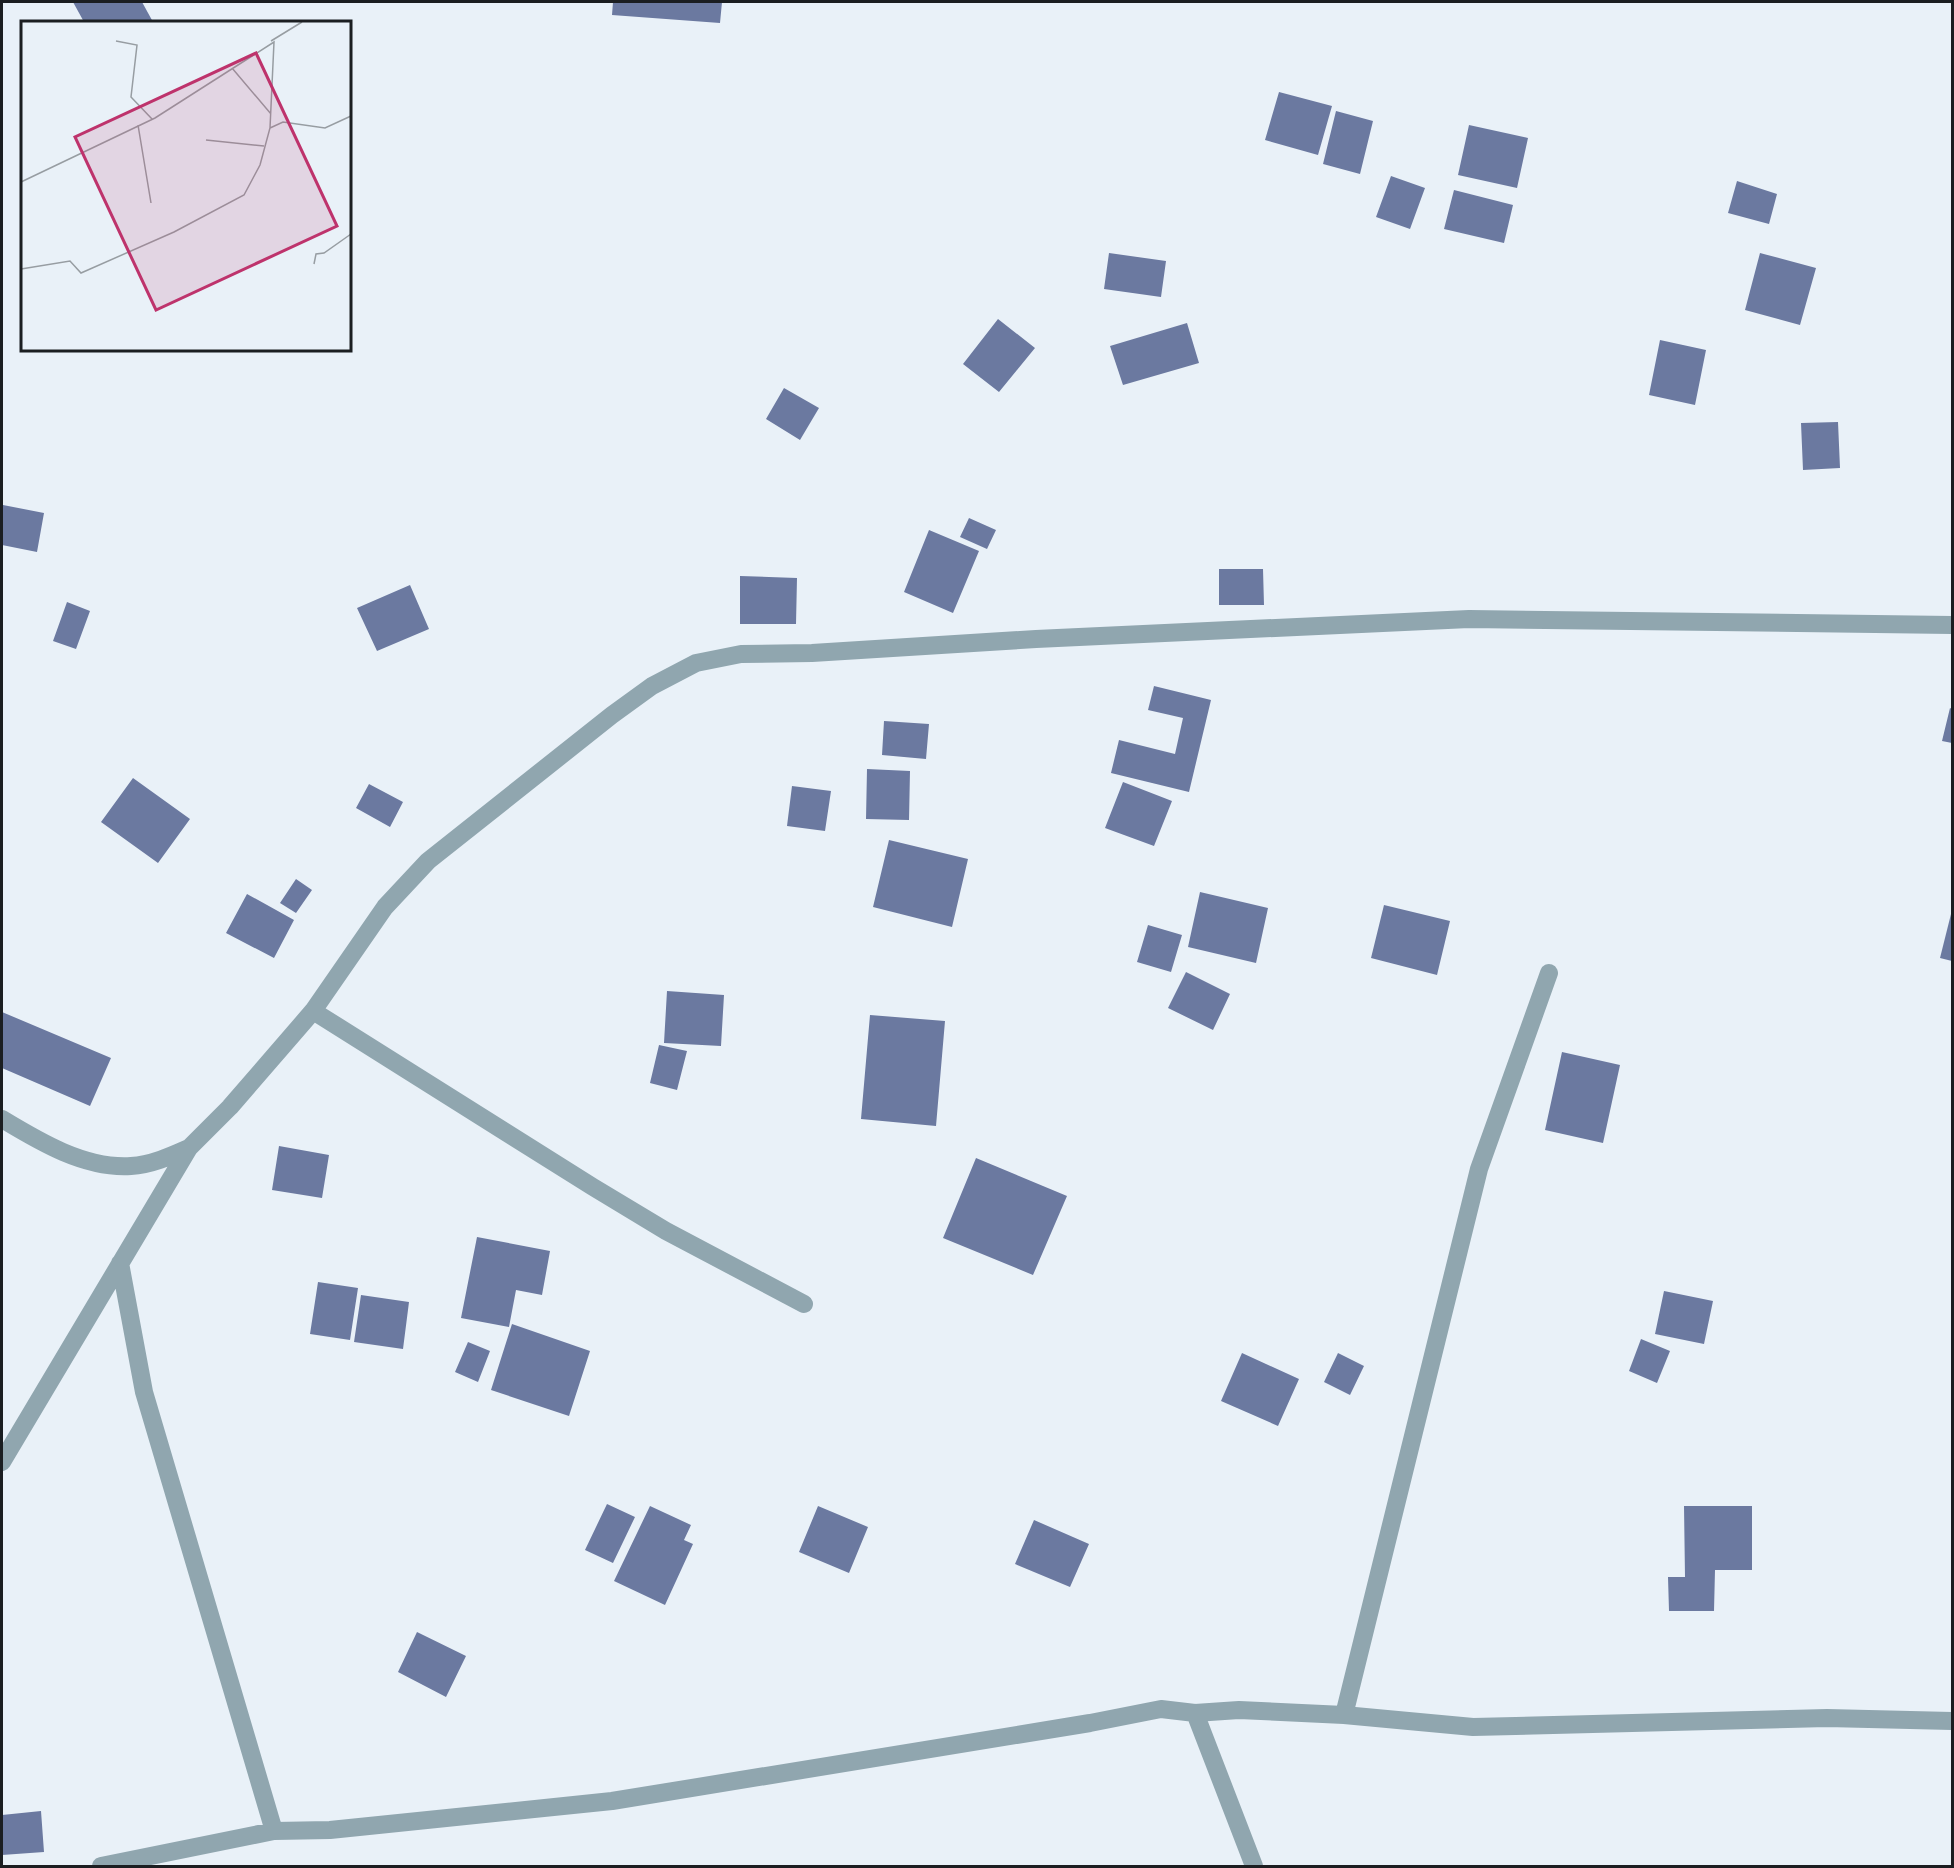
<svg xmlns="http://www.w3.org/2000/svg" width="1954" height="1868" font-family="Jost,sans-serif">
	<rect width="100%" height="100%" fill="#e9f1f8"/>
	<!-- building -->
	<path fill="#6b79a0" d="M73 2H142L153 22H84Z
		M613 2H722L720 23 612 15Z
		M1279 92 1332 106 1318 155 1265 140Z
		M1336 111 1373 121 1360 174 1323 164Z
		M1469 125 1528 138 1517 188 1458 175Z
		M1391 176 1425 188 1410 229 1376 217Z
		M1737 181 1777 194 1769 224 1728 213Z
		M1454 190 1513 205 1504 243 1444 229Z
		M1109 253 1166 261 1161 297 1104 289Z
		M1760 253 1816 268 1800 325 1745 310Z
		M998 319 1035 348 999 392 963 364Z
		M1187 323 1199 363 1123 385 1110 346Z
		M1660 340 1706 350 1695 405 1649 395Z
		M784 388 819 408 800 440 766 419Z
		M1838 422 1840 468 1803 470 1801 423Z
		M3 505 44 513 37 552 2 545Z
		M969 518 996 530 987 549 960 537Z
		M929 530 979 551 953 613 904 592Z
		M1219 569H1263L1264 605H1219Z
		M740 576 797 578 796 624H740Z
		M410 585 429 629 377 651 357 608Z
		M67 602 90 611 76 649 53 641Z
		M1154 686 1211 700 1189 792 1111 773 1119 740 1175 754 1183 718 1148 710Z
		M1950 708 1952 709V743L1942 741Z
		M884 721 929 724 926 759 882 755Z
		M867 769 910 771 909 820 866 819Z
		M133 778 190 819 158 863 101 822Z
		M1123 782 1172 801 1154 846 1105 828Z
		M369 784 403 802 390 827 356 808Z
		M792 786 831 791 825 831 787 826Z
		M889 840 968 859 952 927 873 907Z
		M296 879 312 890 296 913 280 903Z
		M1200 892 1268 908 1256 963 1188 947Z
		M247 894 294 920 274 958 226 933Z
		M1384 905 1450 921 1437 975 1371 958Z
		M1952 910V961L1940 958Z
		M1148 925 1182 935 1171 972 1137 962Z
		M1186 972 1230 994 1213 1030 1168 1008Z
		M667 991 724 995 721 1046 664 1043Z
		M2 1012 111 1058 90 1106 2 1068Z
		M870 1015 945 1021 936 1126 861 1119Z
		M659 1045 687 1051 677 1090 650 1083Z
		M1562 1052 1620 1065 1603 1143 1545 1130Z
		M279 1146 329 1155 322 1198 272 1190Z
		M976 1158 1067 1196 1033 1275 943 1238Z
		M477 1237 550 1251 542 1295 516 1290 509 1327 461 1318Z
		M318 1282 358 1288 350 1340 310 1334Z
		M1664 1291 1713 1301 1704 1344 1655 1334Z
		M361 1295 409 1302 403 1349 354 1342Z
		M512 1324 590 1351 569 1416 491 1390Z
		M1641 1339 1670 1351 1657 1383 1629 1371Z
		M468 1342 490 1351 478 1382 455 1372Z
		M1242 1353 1299 1379 1278 1426 1221 1401Z
		M1338 1353 1364 1366 1350 1395 1324 1382Z
		M607 1504 635 1517 613 1563 585 1550Z
		M650 1506 691 1525 684 1540 693 1544 665 1605 614 1581Z
		M818 1506 868 1527 849 1573 799 1552Z
		M1684 1506H1752V1570H1715L1714 1611H1669L1668 1577H1685Z
		M1034 1520 1089 1544 1070 1587 1015 1564Z
		M417 1632 466 1656 446 1697 398 1672Z
		M41 1811 44 1852 2 1855V1815Z"/>
	<g fill="none" stroke-linecap="round" stroke-linejoin="round">
		<!-- minor -->
		<path stroke="#90a6af" stroke-width="18" d="M313 1011 593 1187 666 1231 804 1304
			M2 1119C40 1142 85 1169 131 1166 151 1165 171 1156 189 1148
			M120 1263 144 1392 274 1831
			M2 1462 189 1148 230 1107 313 1011 385 907 428 861 612 715 652 686 696 663 741 654 812 653 1036 639 1469 619 1952 625
			M1195 1713 1254 1866
			M1344 1715 1479 1169 1549 973
			M101 1866 274 1831 330 1830 612 1801 1090 1723 1161 1709 1195 1713 1239 1710 1344 1715 1473 1727 1827 1718 1952 1721"/>
	</g>
	<!-- overview -->
	<g transform="translate(21 21)">
		<rect width="330" height="330" fill="#e9f1f8"/>
		<path fill="none" stroke="#979da2" stroke-width="1.5" d="M95 20 116 24 110 76 131 98M250 20 281 1M211 47 250 93M117 104 130 182M249 107 262 101 304 107 330 95M185 119 243 125M0 161 134 97 253 21 249 107 239 144 223 174 153 211 60 252 49 240 0 248M293 243 295 233 303 232 330 213"/>
		<path fill="#be336c" fill-opacity="0.15" stroke="#be336c" stroke-width="3" d="M235 32 316 205 135 289 54 116Z"/>
		<rect width="330" height="330" fill="none" stroke="#1b1e21" stroke-width="3"/>
	</g>
	<!-- border -->
	<rect width="1954" height="1868" fill="none" stroke="#1b1e21" stroke-width="6"/>
</svg>
